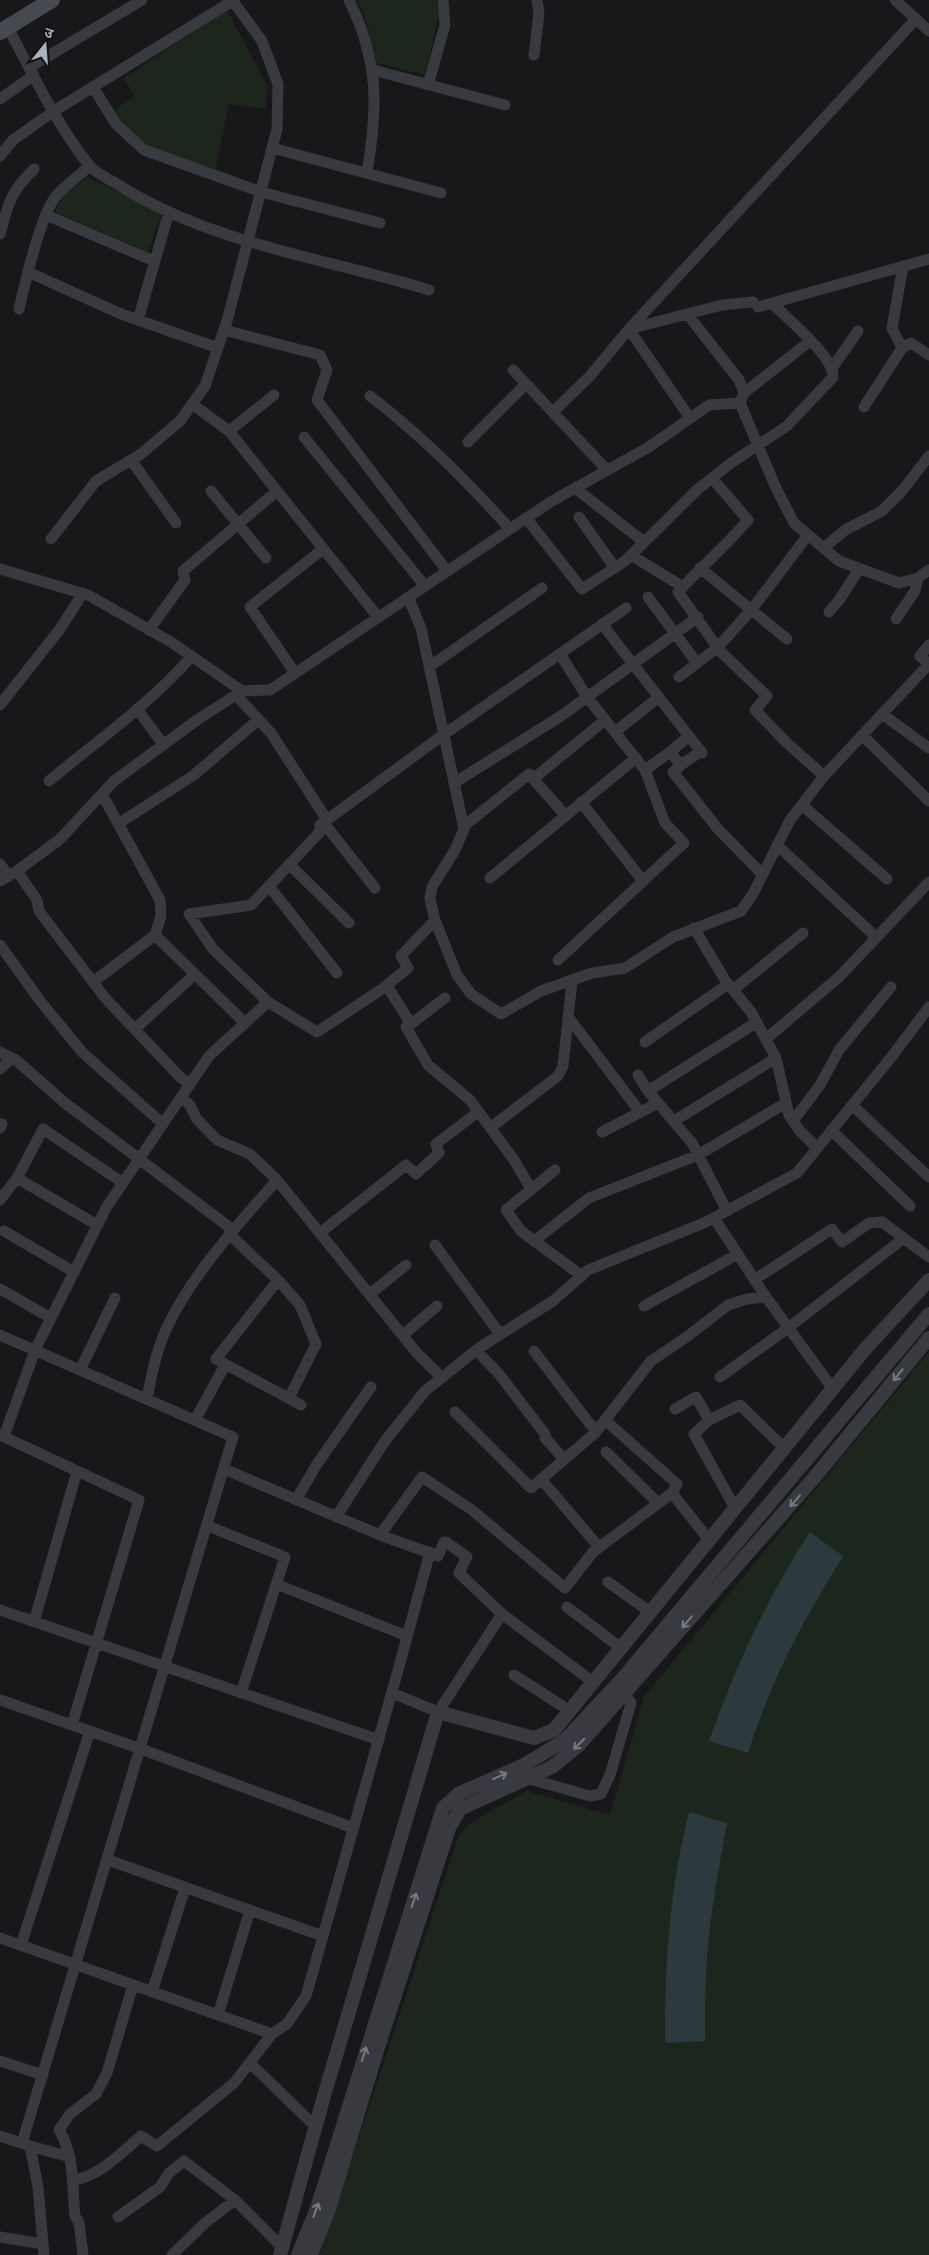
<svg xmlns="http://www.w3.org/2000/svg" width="929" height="2255" font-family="'Sofia Sans Condensed','Noto Sans Devanagari',sans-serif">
	<rect width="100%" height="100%" fill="#18181a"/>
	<!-- green -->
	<path fill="#1d261d" d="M357 0H436L439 15 425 75 377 63 364 14Z
		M227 10 267 86 265 109 229 104 214 177 131 139 112 112 135 96 124 78Z
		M87 177 162 213 148 252 55 212 61 199Z
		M929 1352V2255H320L459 1835 469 1824 526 1791 610 1815 644 1697Z"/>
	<!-- water -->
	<path fill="#2c393f" d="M810 1532 843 1556C817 1599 790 1644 771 1691 762 1712 755 1732 748 1753L709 1741C737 1664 765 1601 810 1532Z
		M689 1812 727 1823C718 1873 708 1924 706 1976 705 1997 705 2019 705 2041L665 2043C665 1961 669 1892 689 1812Z"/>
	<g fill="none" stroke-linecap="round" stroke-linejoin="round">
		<!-- minor -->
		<path stroke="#383a3f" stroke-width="11" d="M349 0C379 62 378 106 367 173
			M895 0 929 31
			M8 28C32 72 57 126 89 165 95 173 109 179 117 184 211 244 325 258 429 290
			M534 55 539 13 537 0
			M30 67 142 0
			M373 70 505 105
			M428 85 445 25 443 0
			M93 87 116 124 144 150 261 192 380 223
			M0 99 34 75
			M272 148 441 193
			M0 156 13 140 54 111 234 0
			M46 215 154 261
			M0 234C9 202 9 194 34 169
			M28 272 121 314 218 348
			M758 307 929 259
			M19 309C25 283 41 212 57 195 67 184 79 176 89 166
			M688 315 739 380 744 393 740 403 775 486 794 523 839 561 899 583 918 578 929 570
			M138 320 169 212
			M224 330 320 355 327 370 317 400 447 571
			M902 348 911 343 929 355
			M832 368 858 331
			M513 370 607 470
			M744 393 810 341
			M370 396C421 435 467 481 510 529
			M192 404 229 431 378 617
			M864 407 902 348 892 328 903 266
			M553 412 590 376 629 329 916 19
			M690 418 629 329 722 305 753 302
			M229 431 274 395
			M304 437 425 586
			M468 442 526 384
			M131 460 176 523
			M712 478 748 520C726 546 701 567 678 592L720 651 767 696 755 710 787 743 824 776
			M575 488 644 542
			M211 491 266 558
			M579 517 615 568
			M526 518 582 589 625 561 698 489 731 463 787 426 833 377C835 358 787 318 772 303
			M51 539 96 481 141 454 180 421 205 386 227 321 277 129 278 84 262 41 232 0
			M824 548 845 530 882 511 902 491 929 456
			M631 555 683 587
			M700 568 787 639
			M0 569 88 595 171 642 242 691
			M408 597 421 628 464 829 455 850 432 887 430 899 435 920 457 975 471 994 501 1014 541 991 592 973 625 968 673 937 741 911 753 894 790 820 824 776 929 664
			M648 597 697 663
			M829 612 840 599 859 569
			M896 619 915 591 918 578
			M602 624 702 753
			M149 630 185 580 183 571 277 491
			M929 645 920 656 929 664
			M429 667 542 588
			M295 673 250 607 323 549
			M679 677 718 647 752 609 808 535
			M236 695 271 733 327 820
			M0 705 60 629 83 593
			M137 709 163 744
			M882 714 929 748
			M615 732 659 697
			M862 735 929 801
			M670 752 689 736
			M681 765 701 751
			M645 770 670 752 681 765 673 772 718 829 762 874
			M533 779 605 720
			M49 781C97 741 150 704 191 657
			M454 783 561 716 698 617
			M102 794 160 900 161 916 155 935 245 1023
			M581 802 643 881
			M802 805 887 879
			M323 822 375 888
			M118 824 194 775 257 721
			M464 826 529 774 565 815
			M777 845 876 937
			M0 864 9 876
			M289 864 349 923
			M17 871 37 900 39 911 106 999 181 1078 190 1084
			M490 878 636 758
			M0 881 17 871 59 840 114 781 197 720 242 691 270 690 552 501 649 447 709 405 740 403
			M269 886 337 973
			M435 920 401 956 408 968 382 989 317 1032 268 1002 213 949 189 914 251 905 320 832V825L443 735 626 608
			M694 928 725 980 751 1012 776 1058 789 1115 799 1130 817 1148
			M0 945 41 1002 83 1053 163 1124
			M558 960 684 843 665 823 645 770 587 697 560 654
			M93 982 155 935
			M387 986 411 1024 406 1027 428 1065 470 1100 514 1160 531 1189
			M733 990 803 933
			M569 1018 640 1112
			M411 1024 445 998
			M135 1029 195 974
			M766 1039 839 977 929 882
			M645 1042 728 984
			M0 1052 16 1060 65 1103 233 1230
			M0 1069 12 1058
			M638 1075 648 1091 692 1143 727 1211
			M648 1091 757 1022
			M181 1097 190 1105 196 1118 217 1140 250 1154 277 1180 416 1352 442 1378
			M852 1105 929 1177
			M674 1121 776 1058
			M793 1121 820 1085 839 1050 891 987
			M0 1128 2 1124
			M490 1128 558 1076 563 1066 572 981
			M831 1130 910 1206
			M602 1132 658 1103
			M555 1170 506 1210 521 1231 582 1276
			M17 1178 97 1225
			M0 1200 17 1178 43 1129 123 1183
			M714 1218 766 1297 833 1389
			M4 1231 74 1272
			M321 1232 406 1165 416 1174 439 1153 436 1144 478 1112
			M229 1234 278 1280 300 1305 316 1344 289 1398
			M534 1241 589 1198 698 1155 786 1103
			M435 1245 500 1334
			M278 1280 216 1359 301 1405
			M754 1280 832 1229 842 1242 869 1223 882 1222 929 1257
			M0 1289 51 1318
			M370 1294 406 1265
			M644 1306 738 1254
			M0 1335 233 1437 22 2143
			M403 1335 437 1306
			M476 1350 499 1374 545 1434V1438L564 1459
			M534 1351 589 1423 597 1430
			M80 1370 115 1298
			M720 1377 788 1328 904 1238
			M147 1399C150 1383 153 1367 158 1351 175 1293 237 1225 277 1180
			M675 1409 696 1397 709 1420 740 1405 784 1448
			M455 1412 531 1488 595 1433 651 1361 688 1336 728 1305 747 1299 766 1297
			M195 1420 225 1365
			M605 1420 677 1484 672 1493 709 1540
			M709 1420 694 1434 735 1508
			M0 1435 139 1500 72 1725
			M4 1437 35 1350 106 1208 209 1056 268 1002
			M606 1452 658 1503
			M224 1469 380 1535 438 1556 444 1542H446L467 1557 459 1573 502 1614 593 1682
			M541 1479 599 1547
			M296 1500 317 1464 371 1387
			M336 1517 385 1441 425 1391 479 1348 553 1301 588 1270 704 1223 797 1173 893 1055 929 1007
			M208 1526 285 1557 241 1693
			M380 1535 422 1477 472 1510 565 1588 593 1552 672 1493
			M608 1582 650 1612
			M276 1584 407 1636
			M567 1607 621 1648
			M0 1610 379 1740
			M34 1622 77 1471
			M514 1675 570 1711
			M392 1693 438 1712 502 1614
			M0 1700 141 1749 353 1828
			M526 1778 590 1796 601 1794 610 1775 631 1703 624 1693
			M108 1860 323 1936
			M0 1938 272 2034
			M21 1945 90 1731
			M152 1992 185 1888
			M218 2015 250 1910
			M0 2061 43 2075
			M250 2063 316 2127
			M0 2136 30 2146 38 2187 44 2255
			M30 2146 70 2157
			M72 2181C101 2175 119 2155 141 2136L157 2146 234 2083 272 2034 287 2024 306 1996 397 1674 430 1552
			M118 2217 160 2187 169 2173 184 2161 235 2200
			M0 2237 43 2244
			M83 2255 79 2222 75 2216C72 2187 75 2155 59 2130L70 2114 96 2094 107 2073 133 1985
			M172 2255 205 2223 235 2200 282 2247"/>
		<!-- tertiary -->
		<path stroke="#383a3f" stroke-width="14" d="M280 2255 324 2096 438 1712 534 1738 554 1730 866 1348 929 1280
			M298 2255 317 2208 443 1808 458 1794 524 1765 565 1740 622 1679 929 1314
			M311 2255 329 2209 376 2054 449 1828 460 1809 552 1767 579 1745 813 1479 929 1338"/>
		<!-- secondary -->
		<path stroke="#464a50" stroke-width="16" d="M0 32 52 0"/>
	</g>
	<!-- one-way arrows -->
	<defs><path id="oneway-shaft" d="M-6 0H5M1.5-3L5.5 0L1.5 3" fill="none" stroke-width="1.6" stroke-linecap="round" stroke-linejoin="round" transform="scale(1.25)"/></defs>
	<g stroke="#767b83">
		<use href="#oneway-shaft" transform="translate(898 1375) rotate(129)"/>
		<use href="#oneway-shaft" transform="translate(795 1501) rotate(131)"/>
		<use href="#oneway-shaft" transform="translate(687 1622) rotate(131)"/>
		<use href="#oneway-shaft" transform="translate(579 1744) rotate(135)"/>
		<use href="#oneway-shaft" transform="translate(500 1776) rotate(-24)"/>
		<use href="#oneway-shaft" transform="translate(414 1900) rotate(-72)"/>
		<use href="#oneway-shaft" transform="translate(364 2054) rotate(-73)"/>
		<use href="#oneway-shaft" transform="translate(316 2210) rotate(-70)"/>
	</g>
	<!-- north arrow -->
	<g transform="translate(45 45) rotate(17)" stroke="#131315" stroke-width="4" paint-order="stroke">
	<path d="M0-4L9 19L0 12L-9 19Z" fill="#a9b1bb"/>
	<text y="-8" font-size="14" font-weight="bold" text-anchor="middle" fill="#a9b1bb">उ</text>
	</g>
</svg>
